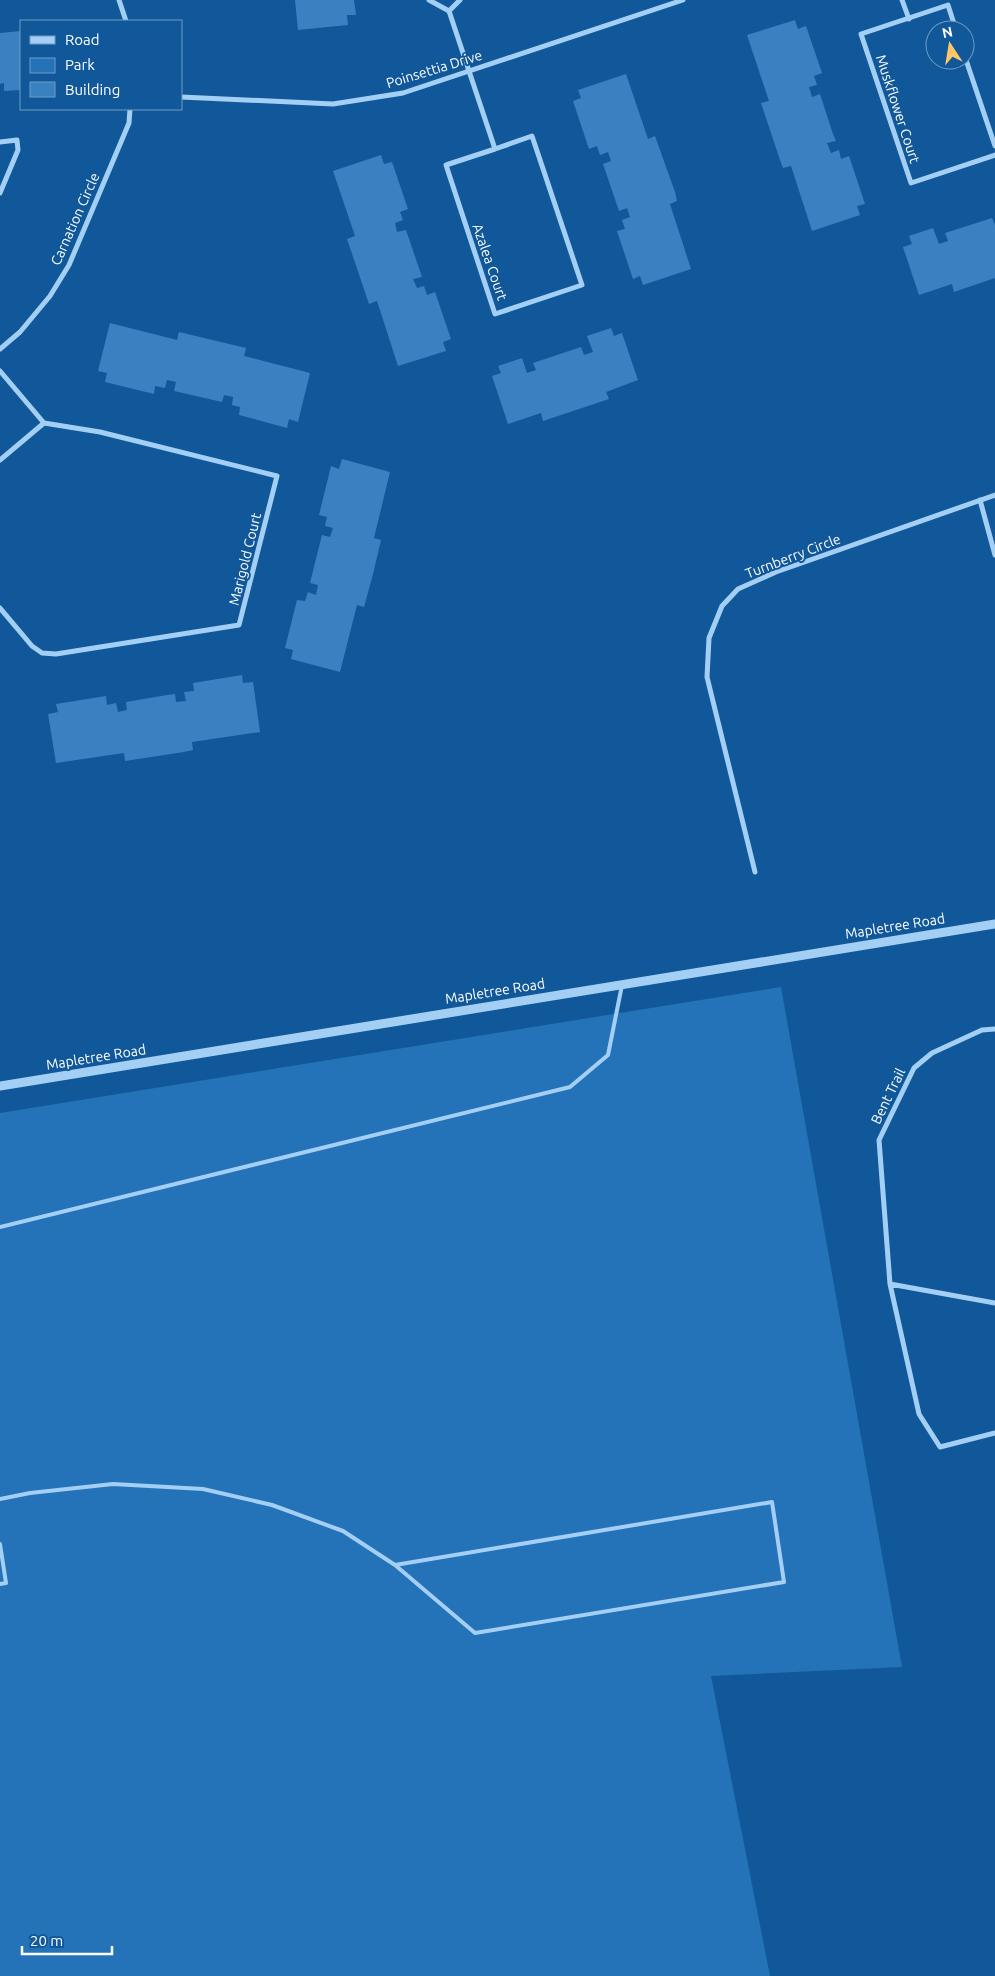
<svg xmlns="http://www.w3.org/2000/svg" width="995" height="1976" font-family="Ubuntu,sans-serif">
	<rect width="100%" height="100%" fill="#11589a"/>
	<!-- park -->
	<path fill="#2472b8" d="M781 987 902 1667 711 1676 770 1976H0V1113Z"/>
	<!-- building -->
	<path fill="#3a81c1" d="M295 0H354L356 15H347L348 25 298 30Z
		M795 20 798 29 806 26 822 73 814 76 817 85 809 87 812 97 820 94 833 134 836 141 827 143 831 153 839 150 841 159 849 156 865 204 857 206 860 215 812 231 791 166 783 168 780 160 761 103 769 101 747 35Z
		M21 31V90L4 91V83L0 84V33Z
		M626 74 648 139 655 136 675 192 677 201 670 204 691 269 643 285 640 276 633 279 617 231 625 229 622 220 630 217 627 208 619 211 603 164 611 161 608 152 600 155 597 146 589 149 573 101 581 98 578 90Z
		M381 155 384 164 392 162 408 209 400 212 403 220 395 223 397 232 406 230 422 277 413 279 417 288 424 286 427 295 435 292 451 339 443 342 446 351 398 366 377 301 369 304 366 295 347 239 355 236 333 171Z
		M992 218 995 225V278L954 292 952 284 919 295 903 247 912 244 909 236 933 228 939 244 948 241 945 233Z
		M110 323 177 340 179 332 246 348 244 356 310 373 298 422 289 419 287 428 239 415 240 407 232 405 233 397 224 395 222 402 174 391 176 382 167 380 165 388 155 386 154 394 105 382 107 373 98 371Z
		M611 328 614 336 622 333 638 380 606 392 609 399 543 421 541 413 508 424 492 376 501 373 498 366 522 358 527 373 536 370 533 363 581 347 584 355 593 352 587 336Z
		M342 459 390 472 374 538 381 540 373 574 364 607 357 605 340 672 291 659 293 650 285 648 297 600 305 601 308 592 316 595 318 585 310 583 322 535 330 537 333 528 325 526 327 517 319 515 331 466 339 469Z
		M242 675 243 683 253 682 260 732 192 742 193 750 184 752 125 761 124 753 56 763 48 714 58 712 56 704 106 696 107 705 116 703 118 712 127 710 126 702 167 695 175 694 176 702 186 701 184 692 194 691 193 683Z"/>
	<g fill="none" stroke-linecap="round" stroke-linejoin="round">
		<!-- service -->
		<path stroke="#a4cff4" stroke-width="4" d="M0 1227 570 1087 608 1055 622 985
			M0 1499 30 1493 113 1484 203 1489 272 1505 343 1531 395 1565 475 1633 784 1582 772 1502 395 1565
			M0 1544 6 1583 0 1584"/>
		<!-- minor -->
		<path stroke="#a4cff4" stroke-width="5" d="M119 0 126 21
			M429 0 449 11
			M460 0 449 11 495 149 532 136 582 285 495 314 446 165 495 149
			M902 0 909 19
			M956 30 948 5 861 34 911 183 995 155
			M965 57 995 146
			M181 97 333 104 403 93 683 0
			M0 142 17 140 18 150 0 193
			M0 349 20 332 50 296 69 265 129 123 130 109
			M0 371 44 423 100 432 277 476 239 625 56 654 42 653 32 646 0 608
			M0 460 44 423
			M980 500 995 555
			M755 872 707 677 709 638 722 606 738 589 776 572 995 495
			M995 1029 982 1030 932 1053 914 1068 879 1140 890 1284 919 1414 940 1447 995 1433
			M890 1284 995 1303"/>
		<!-- tertiary -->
		<path stroke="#a4cff4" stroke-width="9" d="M0 1086 995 924"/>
	</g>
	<g text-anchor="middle" stroke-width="4" stroke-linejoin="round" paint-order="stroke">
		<!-- street labels -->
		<g font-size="14" fill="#fff" stroke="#11589a">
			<text transform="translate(434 69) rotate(-17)" y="5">Poinsettia Drive</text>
			<text transform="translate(898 109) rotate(72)" y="5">Muskflower Court</text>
			<text transform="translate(75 219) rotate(-66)" y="5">Carnation Circle</text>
			<text transform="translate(490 262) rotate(71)" y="5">Azalea Court</text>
			<text transform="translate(793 556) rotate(-21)" y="5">Turnberry Circle</text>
			<text transform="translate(245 559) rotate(-76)" y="5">Marigold Court</text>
			<text transform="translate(895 926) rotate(-9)" y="5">Mapletree Road</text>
			<text transform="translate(495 991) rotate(-9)" y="5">Mapletree Road</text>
			<text transform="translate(96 1057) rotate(-9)" y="5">Mapletree Road</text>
			<text transform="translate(888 1096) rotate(-64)" y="5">Bent Trail</text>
		</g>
	</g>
	<!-- legend -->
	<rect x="20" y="20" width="162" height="90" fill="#11589a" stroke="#709bc2"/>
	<rect x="30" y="36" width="25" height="8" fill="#a4cff4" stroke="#709bc2"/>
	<text x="65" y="45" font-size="15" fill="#ffffff">Road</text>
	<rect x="30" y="58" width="25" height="15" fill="#2472b8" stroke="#709bc2"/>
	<text x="65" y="70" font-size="15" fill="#ffffff">Park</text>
	<rect x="30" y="82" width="25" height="15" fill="#3a81c1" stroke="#709bc2"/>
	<text x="65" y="95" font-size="15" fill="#ffffff">Building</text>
	<!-- north arrow -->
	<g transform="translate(950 45) rotate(348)"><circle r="24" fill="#11589a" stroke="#709bc2"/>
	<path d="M0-4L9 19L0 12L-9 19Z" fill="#ffc767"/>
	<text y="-8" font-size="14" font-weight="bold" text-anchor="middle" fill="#ffffff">N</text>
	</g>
	<!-- scale -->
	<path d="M22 1946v8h90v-8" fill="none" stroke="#ffffff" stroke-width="2.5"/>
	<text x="30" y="1946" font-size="15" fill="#ffffff" stroke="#11589a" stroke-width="4" paint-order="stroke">20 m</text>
</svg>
